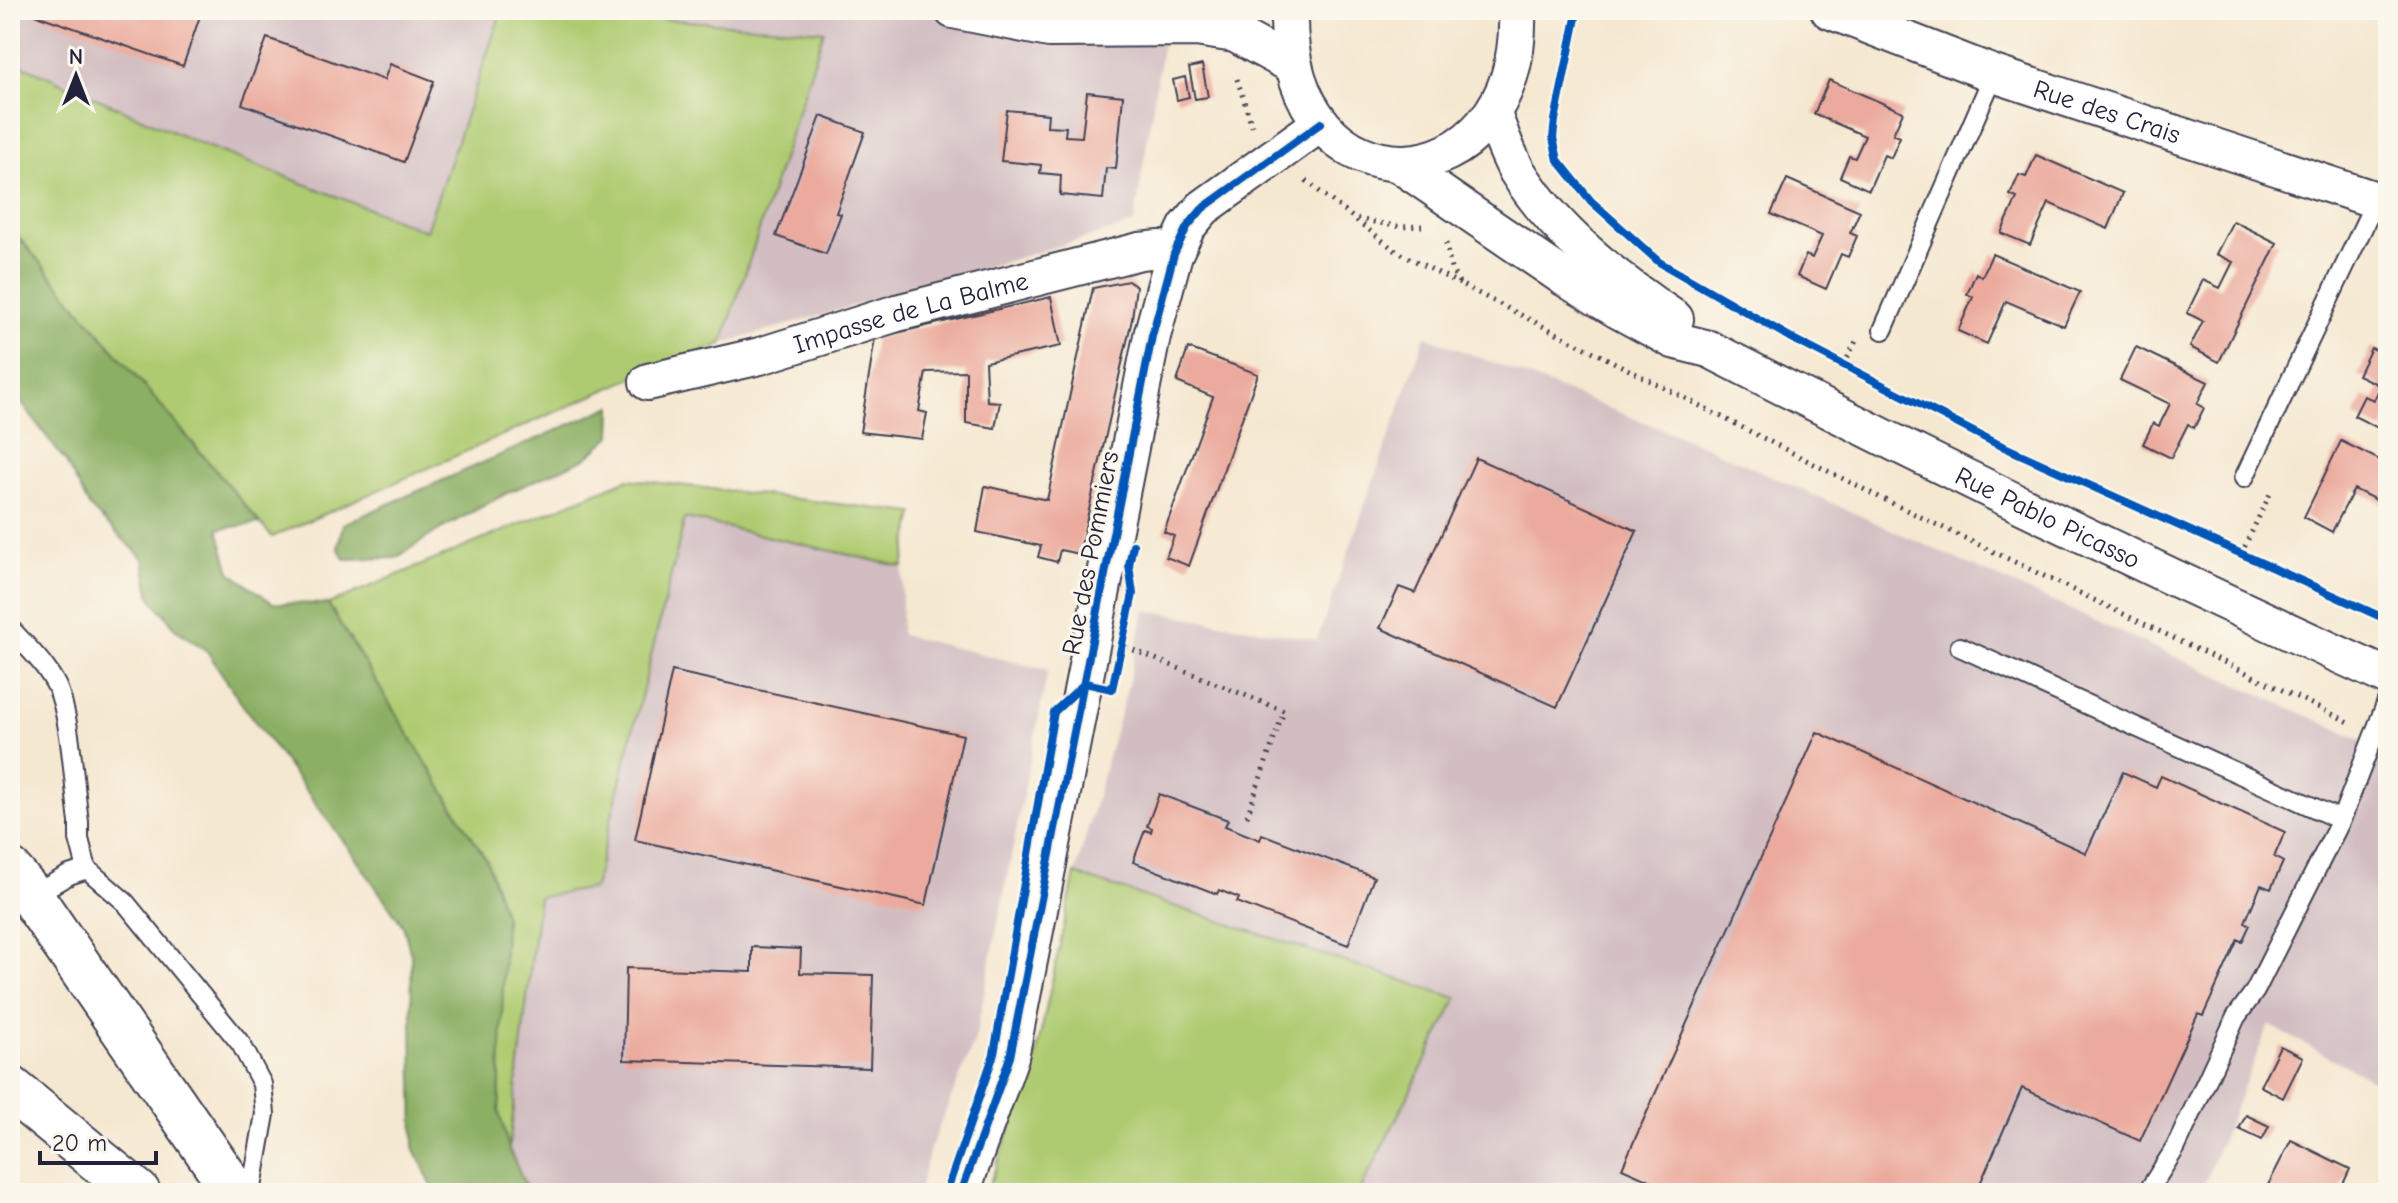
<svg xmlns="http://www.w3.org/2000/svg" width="2398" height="1203" font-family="'Comic Neue',sans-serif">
	<rect width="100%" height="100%" fill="#fbf7ec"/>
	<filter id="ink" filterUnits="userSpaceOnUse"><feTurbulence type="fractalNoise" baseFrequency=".0125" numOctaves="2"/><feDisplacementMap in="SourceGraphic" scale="16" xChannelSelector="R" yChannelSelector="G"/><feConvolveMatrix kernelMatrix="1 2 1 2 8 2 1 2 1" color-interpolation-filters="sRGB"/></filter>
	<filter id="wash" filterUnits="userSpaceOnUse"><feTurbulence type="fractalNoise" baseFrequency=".006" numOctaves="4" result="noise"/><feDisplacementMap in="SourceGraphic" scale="32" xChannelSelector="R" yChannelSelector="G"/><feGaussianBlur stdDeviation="1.8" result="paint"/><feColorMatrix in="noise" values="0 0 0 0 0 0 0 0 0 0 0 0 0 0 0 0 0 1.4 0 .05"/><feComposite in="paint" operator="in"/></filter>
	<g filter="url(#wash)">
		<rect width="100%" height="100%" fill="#f5e8d1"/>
		<!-- industrial -->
		<path fill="#d2bec2" d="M10 10H502L426 231 196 142 10 60Z
			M619 10H1168L1134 224 722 344 824 32 660 19Z
			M1425 336 1702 445 2388 752V1068L2380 1084 2269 1025 2200 1193H1359L1456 998 1075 874 1127 689 1145 610 1317 640Z
			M685 518 903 567 901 635 1048 670 975 1040 930 1149 918 1193H529L509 1149 539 897 594 887Z"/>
		<!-- green -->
		<path fill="#afcb71" stroke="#687656" stroke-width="2" d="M502 10H619L660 19 824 31 722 344 630 379 272 537 10 227V60L196 142 426 231Z
			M628 479 914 513 903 567 685 518 594 888 539 897 509 1149 499 1112 505 918 487 861 328 604Z
			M1075 874 1457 998 1359 1193H986L1033 1070Z"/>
		<!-- forest -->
		<path fill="#8baf63" stroke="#56684f" stroke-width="2" d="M10 227 260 523 218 529 230 572 273 603 328 604 487 861 505 918 499 1112 509 1149 529 1193H435L414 1147 411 954 403 926 350 850 239 700 207 651 177 630 150 596 144 559 90 508 66 462 10 388Z
			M612 406 611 436 586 458 505 494 439 530 396 558 344 559 338 547 343 524Z"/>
		<g id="blocks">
			<!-- building -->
			<path fill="#ebaa9d" d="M22 10H202L183 66Z
				M267 38 384 80 390 64 434 81 404 162 242 104Z
				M1202 65 1208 97 1195 99 1189 68Z
				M1185 77 1189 97 1177 100 1173 80Z
				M1829 80 1903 112 1893 134 1900 137 1891 158 1884 155 1869 190 1840 177 1849 156 1855 158 1865 136 1814 114Z
				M1087 92 1123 96 1116 169 1106 168 1103 199 1060 195 1061 175 1040 173 1041 165 1001 161 1007 110 1048 114 1047 126 1066 127 1065 136 1082 137Z
				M821 116 865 132 836 213 841 214 826 254 776 236Z
				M2036 155 2123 193 2108 229 2049 203 2030 245 2001 233 2017 198 2010 195 2019 175 2026 177Z
				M1787 179 1860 211 1850 233 1857 236 1848 257 1841 254 1826 289 1797 276 1806 255 1812 258 1822 236 1771 214Z
				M2233 221 2277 243 2219 362 2190 347 2203 321 2187 313 2203 280 2220 288 2233 262 2216 254Z
				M1992 254 2080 292 2064 326 2006 301 1987 344 1958 331 1973 297 1967 294 1976 273 1982 277Z
				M1128 281 1136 286 1132 319 1079 554 1060 550 1057 562 1038 557 1041 546 977 532 985 486 1047 500 1093 288Z
				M1051 297 1061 346 985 362 987 401 1000 402 995 428 966 423V371L926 372 919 411 927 413 922 439 860 432 875 338Z
				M2136 347 2208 382 2197 404 2204 408 2194 428 2188 424 2171 458 2143 444 2153 423 2159 426 2170 404 2120 380Z
				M1188 348 1258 374 1189 566 1166 557 1174 536 1164 532 1213 397 1177 382Z
				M2371 348 2385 354 2388 348V419L2382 430 2354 416 2364 396 2374 400 2381 386 2358 375Z
				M2341 441 2388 464V506L2354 489 2332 532 2304 517Z
				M1476 458 1637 531 1557 707 1380 628 1399 587 1415 593Z
				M672 671 963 735 926 905 635 840Z
				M1817 732 2086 853 2123 772 2156 787 2161 776 2285 832 2274 857 2283 862 2271 889 2261 885 2245 922 2250 925 2242 942 2238 939 2203 1016 2198 1014 2140 1141 2022 1088 1976 1193H1670L1672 1190 1622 1168Z
				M1159 794 1228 820 1225 826 1260 840 1262 834 1374 877 1348 945 1237 902 1239 898 1219 890 1217 894 1133 862 1145 830 1151 832 1152 828 1147 826Z
				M752 947 801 949 800 973 873 975 870 1068 624 1060 626 968 752 972Z
				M2280 1046 2303 1057 2283 1098 2260 1086Z
				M2246 1115 2269 1126 2262 1140 2239 1129Z
				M2291 1140 2350 1169 2339 1193H2264Z"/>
		</g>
	</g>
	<g filter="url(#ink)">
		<use href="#blocks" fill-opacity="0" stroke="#424052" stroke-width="2"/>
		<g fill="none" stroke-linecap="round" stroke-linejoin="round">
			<defs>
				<path id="lane" d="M1883 330 1994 74
					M2244 478 2376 200
					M10 628C26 646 46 664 57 687 71 718 74 786 79 822V839L87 869
					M1960 647 2341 820
					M31 896 69 875 87 869 125 902 241 1044 262 1084 265 1114 251 1193
					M2147 1193 2176 1147 2236 1017 2255 991 2341 820 2388 699"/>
				<g id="street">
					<path d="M953 10 1049 29 1196 28 1235 34 1294 66"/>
					<path d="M1289 10C1284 219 1525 209 1517 10"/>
					<path id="s1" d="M1829 10 1994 74 2388 204"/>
					<path d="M1493 114C1500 133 1507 153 1517 171 1555 232 1616 280 1675 319"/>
					<path id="s2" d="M1400 165 1565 278 1618 310 1673 340 1709 349C1933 464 2159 573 2388 677"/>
					<path id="s3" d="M648 382 760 356 897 313 1140 251 1160 249 1174 254"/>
					<path d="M961 1193 1010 1057 1152 336 1174 254 1187 227 1203 208 1321 123"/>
				</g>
				<path id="highway" d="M10 871 31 896 236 1193
					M10 1088 138 1193"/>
			</defs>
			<!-- lane casing -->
			<use href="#lane" stroke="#424052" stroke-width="22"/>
			<!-- street casing -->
			<use href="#street" stroke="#424052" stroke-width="40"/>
			<!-- highway casing -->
			<use href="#highway" stroke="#424052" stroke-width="48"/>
			<!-- path -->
			<path stroke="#424052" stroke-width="5" stroke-dasharray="2 6" stroke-linecap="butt" d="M1237 79 1252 126
				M1558 160 1553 138 1555 120 1577 13
				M1306 181 1396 251 1460 284
				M1357 219 1401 227 1422 226
				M1446 243 1451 269 1460 284 1879 497 2351 723
				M1698 286 1795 340 1991 441 2388 620
				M1844 365 1856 341
				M2241 554 2270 494
				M1126 647 1284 711 1246 819"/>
			<!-- lane -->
			<use href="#lane" stroke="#fff" stroke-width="18"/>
			<!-- street -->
			<use href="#street" stroke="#fff" stroke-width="36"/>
			<!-- highway -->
			<use href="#highway" stroke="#fff" stroke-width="44"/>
			<defs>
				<path id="cycleway" d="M1577 13 1555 120 1553 138 1558 160 1591 201 1659 262 1795 340 1991 441 2388 620
					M946 1193 994 1054 1054 712 1085 683 1112 689 1133 594 1129 565 1133 545
					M961 1193 1010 1057 1152 336 1174 254 1187 227 1203 208 1321 123"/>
			</defs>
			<!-- cycleway casing -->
			<use href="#cycleway" stroke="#fbf7ec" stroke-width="13"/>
			<!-- cycleway -->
			<use href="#cycleway" stroke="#0057b8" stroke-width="8"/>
		</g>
	</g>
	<g text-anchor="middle" stroke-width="6" stroke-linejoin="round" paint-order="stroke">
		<!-- street labels -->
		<g font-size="26" fill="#22223b" stroke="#fbf7ec">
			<text dy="9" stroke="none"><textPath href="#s1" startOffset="296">Rue des Crais</textPath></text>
			<text dy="9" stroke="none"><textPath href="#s3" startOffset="272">Impasse de La Balme</textPath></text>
			<text dy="9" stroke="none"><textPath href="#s2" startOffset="740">Rue Pablo Picasso</textPath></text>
			<text transform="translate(1090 553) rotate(-79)" y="9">Rue des Pommiers</text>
		</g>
	</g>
	<!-- margin -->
	<rect width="2398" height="1203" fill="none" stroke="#fbf7ec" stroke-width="40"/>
	<!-- north arrow -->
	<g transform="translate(76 76)" stroke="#fbf7ec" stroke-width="6" paint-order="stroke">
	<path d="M0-6L14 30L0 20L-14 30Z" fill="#22223b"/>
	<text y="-12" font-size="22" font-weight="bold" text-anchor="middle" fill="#22223b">N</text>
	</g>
	<!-- scale -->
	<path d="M40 1151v12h116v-12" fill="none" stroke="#22223b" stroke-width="4"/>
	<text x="52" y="1151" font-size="24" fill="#22223b" stroke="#fbf7ec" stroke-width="6" paint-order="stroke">20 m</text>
</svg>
